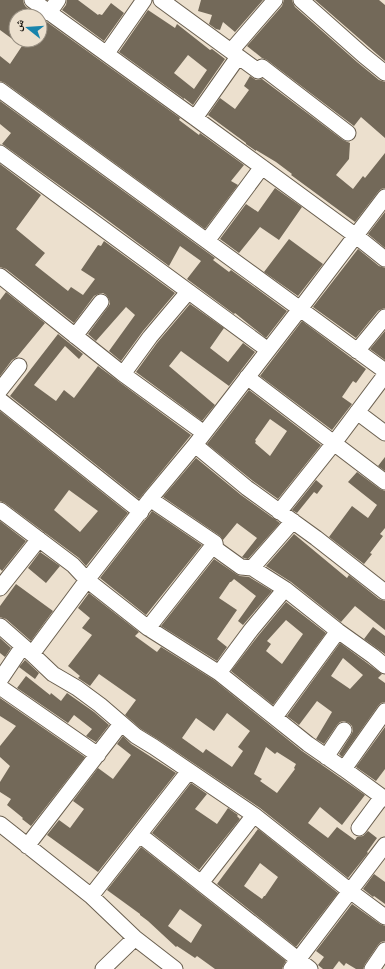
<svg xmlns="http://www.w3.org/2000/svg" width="385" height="969" font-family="Literata,'Noto Naskh Arabic',serif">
	<rect width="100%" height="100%" fill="#ece0ce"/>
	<!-- building -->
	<path fill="#736959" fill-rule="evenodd" d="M0 0H23L24 4 26 7 39 16H16V40H40V17L180 118 179 120 199 135 200 133 244 165 231 181 238 185 205 229 5 83 0 81V56L10 64 22 46 0 30Z
		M67 0H78L98 15 99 14 102 15 111 3 124 13 104 41 62 10 66 5Z
		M201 0H263L235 32 223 22 220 30 216 29 209 24 212 15 198 11Z
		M284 0H292L293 3 295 7 357 62 379 80 385 82V138L361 117 354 126 267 60 262 58 247 46 282 6Z
		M315 0H379L385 5V61Z
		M148 10 175 28 177 24 210 50 212 49 225 59 193 105 184 98V99L119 52ZM188 55 207 70 194 89 174 73Z
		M250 76 256 80 262 79 343 140 350 143 349 159 336 175 353 189 363 176 365 178 385 153V188L381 189 378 192 355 222 291 175 292 174 276 162 256 150V151L246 144V143L208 115 220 98 235 109 249 90 244 86Z
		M0 101 215 258 213 260 229 272 231 270 287 311 266 338 235 313 234 314 187 279 201 261 180 246 169 266 102 216 5 146 2 144 11 133 0 124Z
		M0 164 41 195 16 229 45 253 35 265 68 291 71 287 83 295 95 279 81 270 98 245 101 246 104 241 175 293 143 331 121 361 109 351 135 315 126 307 96 341 88 334 108 307 110 304 109 299 106 295 103 293 98 294 94 296 74 323 6 269 0 267Z
		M275 188 302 207 279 240 260 227 239 253 220 239 246 204 258 212Z
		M385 212V248L368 234Z
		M289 239 323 264 298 296 264 272Z
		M358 249 379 266 385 268V308L382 309 378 311 356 338 313 307Z
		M6 292 45 323 17 357 12 360 0 376V300Z
		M190 304 224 328 210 348 228 362 243 343 255 352 229 386 181 351 169 366 215 405 202 421 136 372 157 343Z
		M302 321 366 369 356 383 353 381 342 397 352 404 332 430 260 376Z
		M385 331V360L370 349Z
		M58 334 83 354 79 359 65 346 34 385 56 401 64 390 74 398 98 366 118 381 191 435 139 499 10 396Z
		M249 390 321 445 278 499 253 481 207 444ZM270 419 287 431 270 456 255 443 256 441 255 440Z
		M0 411 128 513 86 566 79 558 44 532 5 503 0 501ZM69 490 98 511 80 532 54 510Z
		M385 457V471L378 466Z
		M196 458 241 495 280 523 248 559 244 558 242 557 257 538 237 523 223 540 220 536 163 497Z
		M357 472 380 489 385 491V528L380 534 383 536 370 553 372 554 364 564 329 537 352 506 368 518 377 505 348 482Z
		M316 480 323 486 317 494 314 492 297 513 292 510Z
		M152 511 202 545 146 615 100 578 145 520 148 517Z
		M0 521 26 541 2 571 0 569Z
		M294 534 347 578 349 575 379 599 385 601V630L355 606 341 622 291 582 266 566Z
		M40 552 60 566 46 583 28 568Z
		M214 559 236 574 240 576 249 577 272 591 243 625 238 621 256 596 234 579 231 582H230L219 598 237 610 217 639 227 647 217 661 161 626Z
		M16 584 53 611 31 641 6 619 0 617V606Z
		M89 593 139 632 135 636 157 652 161 647 214 680 302 751 365 795 342 825 320 807 308 823 328 838 337 827 355 840 357 837 363 836 368 831 377 838 367 852 368 853 348 878 260 808 159 740 141 729 125 715 136 700 99 674 90 686 78 678 80 676 68 666 92 635 82 628 90 618 78 608ZM227 713 250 731 238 747 243 751 232 767 206 749 203 753 182 738 196 718 214 731ZM266 747 275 754 277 752 296 764 294 768 295 769 277 793 260 781 262 779 254 774Z
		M286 602 326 633 273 705 231 671 258 636ZM286 620 303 634 282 664 266 651 271 644 267 641Z
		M373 627 385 636V654L364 639Z
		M0 638 11 648 5 657 0 653Z
		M340 643 382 674 378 678 385 683V702L381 703 378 706 342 757 339 754 351 735 353 731 352 726 349 723 344 721 340 722 337 725 324 744 316 739 332 712 317 701 299 725 287 716ZM343 658 363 675 350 689 331 676Z
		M25 660 39 673 35 679 19 667Z
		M26 676 50 695 51 693 61 701 67 693 94 712 109 725 96 742 86 736 92 729 74 715 68 723 17 688Z
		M0 698 85 757 31 826 22 819 23 818 7 805 11 799 0 792V782L10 766 0 757V746L16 726 0 716Z
		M385 727V769L376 781 356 767Z
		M123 736 131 744 176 773 98 872 47 835 59 820 70 828 84 809 73 801 98 768 113 779 131 755 117 744Z
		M191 783 207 794 195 809 217 824 228 808 238 815 237 816 240 819 199 870 152 833Z
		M258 829 338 893 296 947 217 884ZM260 863 278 877 265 896H264L262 899 244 886Z
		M141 847 286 961 284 964 282 969H215L197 956 195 958 177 946 176 947 148 921 140 915V914L107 890ZM180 909 202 925 191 943 168 926Z
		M374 874 385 882V904L374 896 373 897 363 889Z
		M352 904 380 924 385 926V941L381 942 378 945 365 964 363 969H356L346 963 344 966 339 961 333 969H323L318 965 324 957 316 951Z"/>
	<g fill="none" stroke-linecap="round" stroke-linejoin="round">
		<defs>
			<path id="minor" d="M32 0 195 118 356 236 385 259
				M161 0 258 71 262 67 348 133
				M301 0 363 55 385 73
				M49 13 58 0
				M231 51 275 0
				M107 53 144 0
				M0 90 385 371
				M195 118 238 57
				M0 153 268 350
				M207 241 262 167
				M0 276 123 374 204 433
				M75 336 101 302
				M357 351 385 317
				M123 374 150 337 188 292
				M247 377 385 482
				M0 390 19 366
				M0 400 141 512
				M357 412 385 433
				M195 445 247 488 316 538 385 592
				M150 499 215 543 216 549 241 567 252 568 285 589 338 631 373 656 385 666
				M0 510 73 565 87 580 148 628 219 673 308 744 344 769 385 799
				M279 512 334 443 385 375
				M252 568 293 521
				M0 588 39 539
				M0 626 32 654 87 580 150 499 195 445 300 309 385 197
				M148 628 215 543
				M32 654 53 674 77 688 100 705 136 736 154 747 254 815 350 891 385 917
				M219 673 251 630 285 589
				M0 680 23 646
				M0 687 98 755
				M275 717 338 631
				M326 757 344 730
				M344 769 385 711
				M0 824 91 896 135 938 175 969
				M359 828 382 797
				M140 835 310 969
				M27 846 121 724
				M201 883 254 815
				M91 896 189 771
				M103 969 135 938
				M291 969 385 845
				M372 969 385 950"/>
		</defs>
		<!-- minor casing -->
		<use href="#minor" stroke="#6a5f4f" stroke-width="17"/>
		<!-- minor -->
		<use href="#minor" stroke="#fff" stroke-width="15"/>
	</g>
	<!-- north arrow -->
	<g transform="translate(28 28) rotate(287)"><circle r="19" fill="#ece0ce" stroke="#978e81"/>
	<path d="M0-3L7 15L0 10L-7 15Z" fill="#1884ac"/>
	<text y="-6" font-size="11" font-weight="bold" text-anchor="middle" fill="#17130d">ش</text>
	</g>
</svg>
